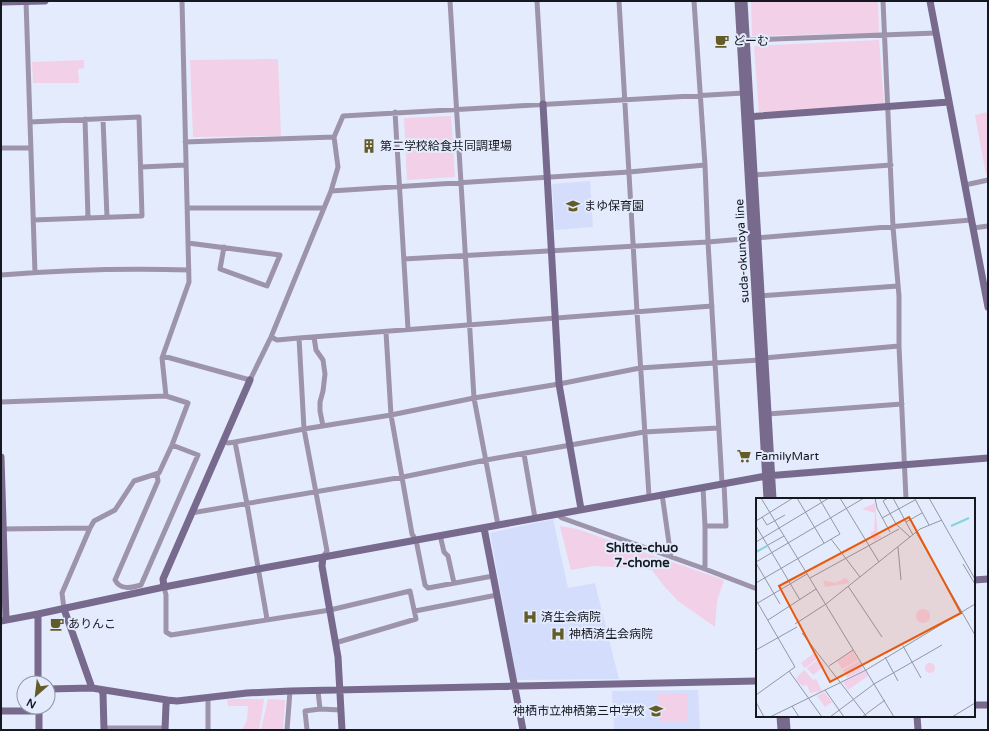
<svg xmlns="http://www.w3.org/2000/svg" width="989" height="731" font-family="'Varela Round','Noto Sans JP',sans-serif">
	<rect width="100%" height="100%" fill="#e4ebfd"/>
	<!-- built -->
	<path fill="#d4defc" d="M590 181 593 227 555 230 552 184Z
		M553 519 568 588 595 583 619 679 517 680 490 533Z
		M698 690 700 730H614L612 691Z"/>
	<!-- green -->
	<path fill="#f2d0e7" d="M751 1H878L879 33 752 36Z
		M879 40 884 104 759 113 754 46Z
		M278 59 281 136 193 137 190 60Z
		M84 60V68L78 69 79 83H33L32 62Z
		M988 112V175H986L975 115Z
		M451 116 455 177 407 180 404 118Z
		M560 526 577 529 724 580 717 601 715 627 678 601 664 586 652 570 634 568 593 566 571 570Z
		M658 694H688V721H659Z
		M233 699H264L259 730H242L247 720 248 706H228L227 700Z
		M268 699 285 700 283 730H261Z"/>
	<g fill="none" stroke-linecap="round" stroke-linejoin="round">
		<!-- street -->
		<path stroke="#9d94ab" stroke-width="5" d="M26 1 35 273
			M450 1 474 398 498 525
			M537 1 543 104
			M619 1 637 312 649 496
			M694 1 705 165 708 242 722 483
			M883 1 893 227 899 296V346L906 499
			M746 40 936 33
			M395 112 408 329
			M85 119 88 218
			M103 119 107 217
			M30 122 139 117 142 216 33 220
			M185 142 334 137
			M1 148H30
			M141 167 186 165
			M754 175 891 165
			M965 185 988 180
			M331 191 629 172 705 165
			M187 208H324
			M973 228 988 226
			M188 243 280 255 267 286 220 269 224 247
			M404 259 708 242 971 220
			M1 275C63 270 126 268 189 270
			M760 296 898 286
			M386 332 391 415 412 534 416 540 425 585 428 588 493 576
			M271 337 277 340 299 338 712 306
			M314 337 316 350 323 360 325 374 323 391 320 402V411L323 426
			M299 338 304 429 327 551 323 557
			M163 356 250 380 271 337 331 191 338 167 334 137 343 116 744 93
			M1 402 166 396
			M768 414 902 404
			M223 441 228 443 235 442 304 429 391 415 474 398 559 384 640 368 759 360 764 358 899 346
			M235 442 247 504 267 619
			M524 454 535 518
			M157 475 158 481 115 580C120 590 131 588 141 585L198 455 172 445
			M703 487 705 526V569
			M662 494 671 557
			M191 513 403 477 486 460 644 432 718 428
			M557 514 562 518 705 569 757 589
			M705 526H726L724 483
			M1 529 90 528
			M440 535 444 552 448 556 454 583
			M164 587 166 595V632L171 635 330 610 410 591 416 619 335 643
			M64 609 62 593 90 528 94 521 115 510 134 481 159 473 172 445 188 403 166 396 162 358 189 282 182 1
			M415 611 497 595
			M318 691 320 709
			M208 698V730
			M104 728H165
			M287 730 290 691
			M307 730 305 711 320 709 341 710"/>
		<!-- secondary -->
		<path stroke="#786a8c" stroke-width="7" d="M738 1 767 499
			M744 1 773 499
			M930 1 988 307
			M1 2 45 1
			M543 104 559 384 581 509
			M746 117 949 102
			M1 457 6 620
			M484 528 523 730
			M323 557 322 566 338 657 342 730
			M974 580 988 579
			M164 587 163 579 250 380
			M64 609 92 688 167 700 177 701 247 693 290 691 757 681
			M38 614V683
			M1 621 38 614 164 587 258 569 766 476 988 458
			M48 689 92 688
			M101 690 103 693 104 730
			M974 705H988
			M39 707V730
			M1 711H39
			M780 716 781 730
			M786 716 787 730
			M917 716 918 730
			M165 730 166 705 167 700"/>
	</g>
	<!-- icons -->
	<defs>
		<symbol id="cafe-bare" viewBox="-9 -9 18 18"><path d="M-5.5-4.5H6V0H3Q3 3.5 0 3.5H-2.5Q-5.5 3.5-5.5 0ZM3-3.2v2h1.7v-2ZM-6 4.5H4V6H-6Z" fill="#625c28" stroke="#e4ebfd" stroke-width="2.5" paint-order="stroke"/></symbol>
		<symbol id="building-bare" viewBox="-9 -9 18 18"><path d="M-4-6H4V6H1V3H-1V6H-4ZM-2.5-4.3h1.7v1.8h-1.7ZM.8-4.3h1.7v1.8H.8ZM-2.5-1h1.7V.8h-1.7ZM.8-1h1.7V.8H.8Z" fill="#625c28" stroke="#e4ebfd" stroke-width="2.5" paint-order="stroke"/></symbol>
		<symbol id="school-bare" viewBox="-9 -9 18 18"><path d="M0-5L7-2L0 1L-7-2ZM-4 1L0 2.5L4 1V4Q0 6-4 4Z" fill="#625c28" stroke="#e4ebfd" stroke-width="2.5" paint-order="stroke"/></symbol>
		<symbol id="supermarket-bare" viewBox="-9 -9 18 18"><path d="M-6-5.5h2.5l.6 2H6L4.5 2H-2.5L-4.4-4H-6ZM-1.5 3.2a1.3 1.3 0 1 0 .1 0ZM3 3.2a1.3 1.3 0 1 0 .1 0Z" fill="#625c28" stroke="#e4ebfd" stroke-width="2.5" paint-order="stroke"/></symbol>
		<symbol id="hospital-bare" viewBox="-9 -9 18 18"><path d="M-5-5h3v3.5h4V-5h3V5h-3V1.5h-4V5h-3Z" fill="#625c28" stroke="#e4ebfd" stroke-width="2.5" paint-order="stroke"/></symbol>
	</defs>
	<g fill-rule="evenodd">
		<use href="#cafe-bare" x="712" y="31" width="20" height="20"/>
		<use href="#building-bare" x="359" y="136" width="20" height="20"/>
		<use href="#school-bare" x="563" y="196" width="20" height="20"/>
		<use href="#supermarket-bare" x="734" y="446" width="20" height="20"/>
		<use href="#hospital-bare" x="520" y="607" width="20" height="20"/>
		<use href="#cafe-bare" x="47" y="614" width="20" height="20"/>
		<use href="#hospital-bare" x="548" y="624" width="20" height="20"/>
		<use href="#school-bare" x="646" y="701" width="20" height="20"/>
	</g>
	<g text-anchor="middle" stroke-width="4" stroke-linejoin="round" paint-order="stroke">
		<!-- poi labels -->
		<g font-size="12" fill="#15181f" stroke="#e4ebfd" text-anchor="start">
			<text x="733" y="45">どーむ</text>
			<text x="380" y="150">第二学校給食共同調理場</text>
			<text x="584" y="210">まゆ保育園</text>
			<text x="755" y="460">FamilyMart</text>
			<text x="541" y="621">済生会病院</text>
			<text x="68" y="628">ありんこ</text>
			<text x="569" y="638">神栖済生会病院</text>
			<text x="645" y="715" text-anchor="end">神栖市立神栖第三中学校</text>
		</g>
		<!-- street labels -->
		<g font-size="12" fill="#15181f" stroke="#e4ebfd">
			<text transform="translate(742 251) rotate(-93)" y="4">suda-okunoya line</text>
		</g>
		<!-- neighbourhood labels -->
		<g font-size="13" font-weight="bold" fill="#15181f" stroke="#e4ebfd">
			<text x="642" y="552">Shitte-chuo<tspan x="642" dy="15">7-chome</tspan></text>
		</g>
	</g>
	<!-- overview -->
	<g transform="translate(756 498)">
		<rect width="219" height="219" fill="#e4ebfd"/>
		<path d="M119 5 122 37 126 39 118 43 114 34 118 33 119 15 106 11ZM90 80 94 85 69 89 67 82 79 85ZM160 118a7 7 0 1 1 14 0a7 7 0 1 1-14 0ZM97 153 102 162 86 171 81 163ZM58 155 62 160 49 170 45 165ZM63 161 68 168 57 177 51 170ZM103 163 107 172 91 180 87 172ZM169 170a5 5 0 1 1 10 0a5 5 0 1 1-10 0ZM48 172 57 182 60 181 66 193 54 195 51 187 47 188 42 184 40 180ZM109 173 112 178 92 192 87 184ZM68 194 76 204 69 209 61 198Z" fill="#f2d0e7"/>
		<path fill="none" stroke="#85d5dc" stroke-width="2" d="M195 28 213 20M0 54 11 48"/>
		<path fill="none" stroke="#9197a4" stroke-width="1" d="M5 0 138 219M41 0 68 45M84 0 123 64M119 0 121 10 134 34M132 0 127 3 140 26 154 39M137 0 157 37M173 0 219 81M159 1 173 27M6 19 11 27 29 17M126 20 159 2M0 23 37 0M150 24 166 15M0 28 44 102M160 34 219 137M75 41 104 79M0 44 73 0M12 47 28 38M142 49 145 82M0 64 108 0M0 65 24 106M207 66 219 86M54 80 143 31M0 85 84 36 63 0M92 88 126 139M0 102 39 169 0 197M0 106 51 76M12 122 60 91M39 126 70 106 164 31 186 22M46 135 111 219M147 148 165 180M0 152 41 129M129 159 142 183M73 168 97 152M33 173 66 219M69 192 88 219M0 204 8 219M36 208 43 219M14 219 110 172 219 106M74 219 118 186 186 147M106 219 129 202M196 219 219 205"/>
		<path fill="#e8590c" fill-opacity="0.15" stroke="#e8590c" stroke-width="2" d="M153 19 205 115 74 184 23 88Z"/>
		<rect width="219" height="219" fill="none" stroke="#15181f" stroke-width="2"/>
	</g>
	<!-- border -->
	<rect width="989" height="731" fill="none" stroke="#15181f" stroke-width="4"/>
	<!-- north arrow -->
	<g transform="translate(36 695) rotate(208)"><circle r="19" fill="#e4ebfd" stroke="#9197a4"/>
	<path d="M0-3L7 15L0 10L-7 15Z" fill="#625c28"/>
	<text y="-6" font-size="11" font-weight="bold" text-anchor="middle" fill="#15181f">N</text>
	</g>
</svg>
